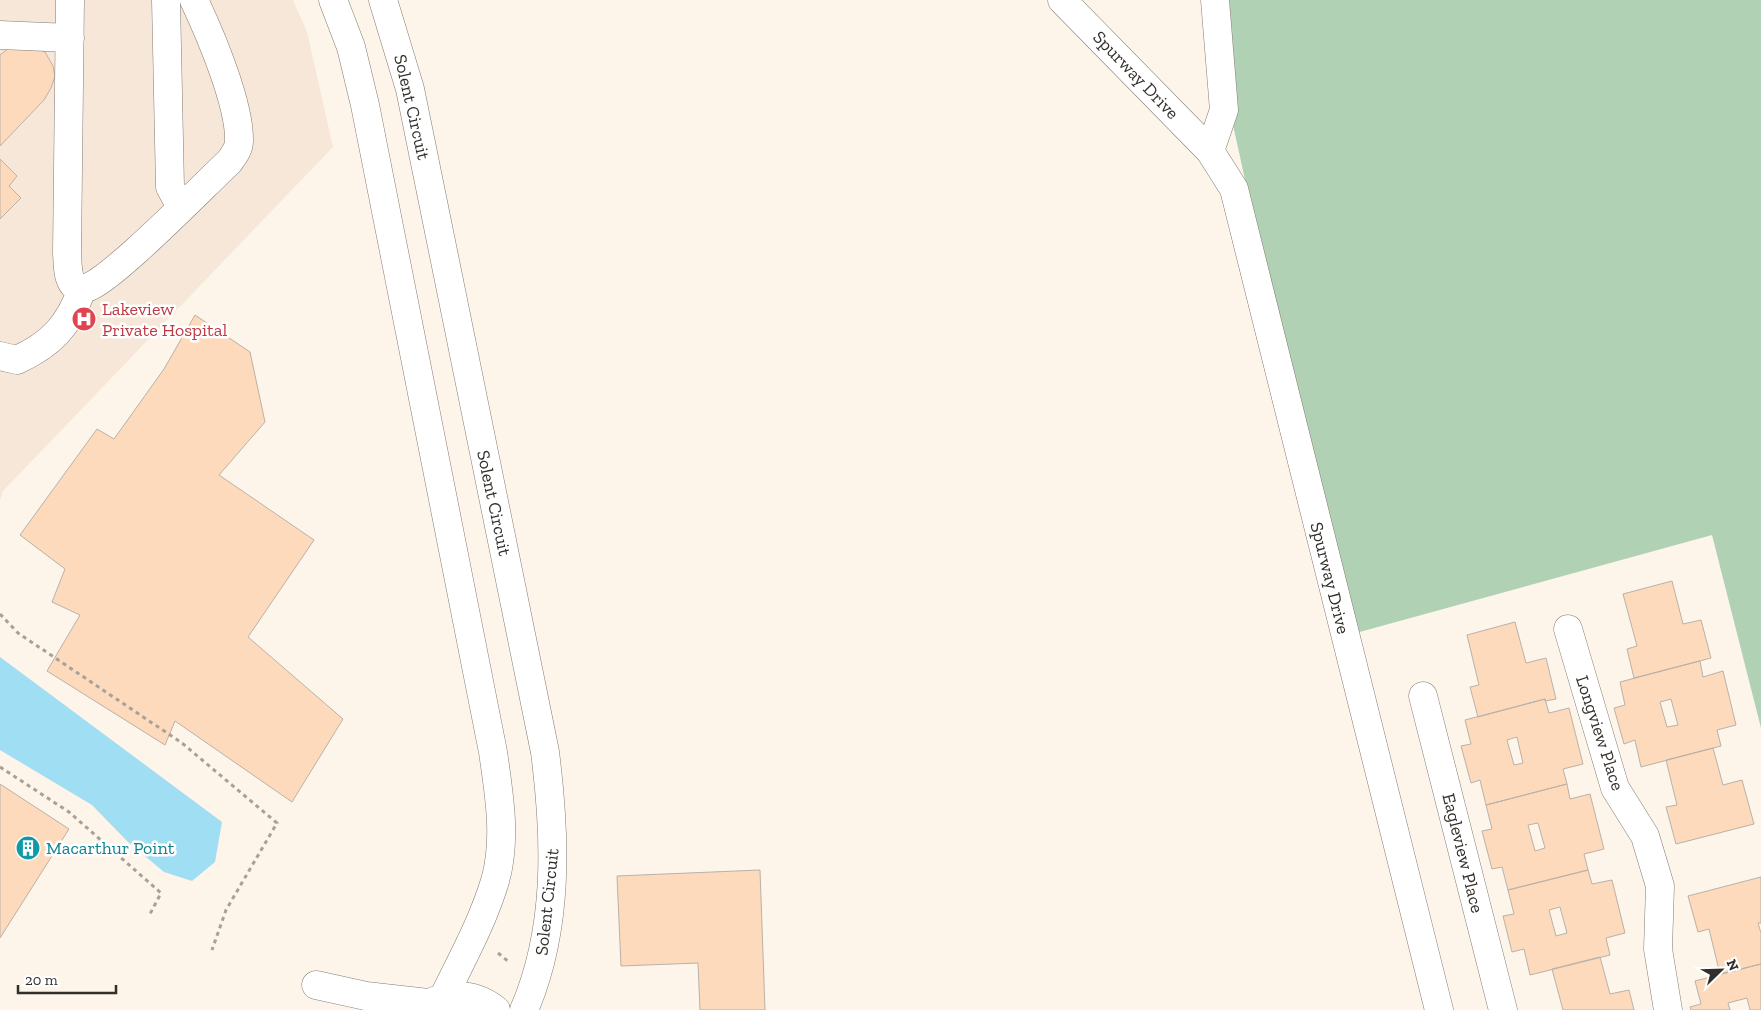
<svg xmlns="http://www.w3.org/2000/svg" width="1761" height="1010" font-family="'Zilla Slab',serif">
	<rect width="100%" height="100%" fill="#fdf4ea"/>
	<!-- built -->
	<path fill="#f6e7d8" d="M0 0H293L307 32 333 147 3 491 0 500Z"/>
	<!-- green -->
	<path fill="#b0d1b4" d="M1221 0H1761V728L1712 535 1345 636 1228 102Z"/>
	<!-- water -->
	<path fill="#a0def4" d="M0 657 222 822 215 862 192 881 164 872 127 841 92 805 0 750Z"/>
	<!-- building -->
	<path fill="#fcdabb" stroke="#bab1a9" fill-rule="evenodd" d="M33 46 45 52 53 66 55 76 51 88 44 100 0 146V55L9 48Z
		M0 159 17 176 9 186 21 198 0 219Z
		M195 315 250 352 265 422 219 475 314 540 248 637 343 719 292 802 175 721 165 745 47 671 80 615 52 602 65 569 20 535 97 429 114 439 164 369Z
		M1672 581 1683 624 1701 620 1711 658 1634 678 1627 649 1637 646 1623 594Z
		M1515 622 1526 663 1546 658 1556 699 1545 701V699L1478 717 1470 687 1479 685 1467 635Z
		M1700 661 1703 677 1723 671 1736 725 1717 730 1721 746 1641 767 1635 740 1624 744 1614 708 1625 705 1620 682ZM1671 699 1678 725 1667 727 1660 702Z
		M1545 699 1549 713 1569 708 1583 764 1563 769 1567 784 1486 805 1480 780 1471 783 1461 746 1471 744 1465 720ZM1517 737 1523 763 1514 765 1507 740Z
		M1713 748 1723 785 1742 780 1754 824 1676 844 1666 807 1677 805 1666 760Z
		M0 784 69 829 0 938Z
		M1567 784 1570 799 1590 794 1604 849 1584 854 1588 870 1508 890 1502 867 1492 869 1482 831 1492 829 1486 805ZM1538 823 1545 848 1535 851 1528 825Z
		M760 870 765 1010H700L698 963 621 966 617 876Z
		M1588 870 1592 884 1612 880 1625 933 1606 938 1610 955 1530 975 1524 949 1512 952 1503 916 1514 914 1508 890ZM1560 907 1567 933 1556 936 1549 910Z
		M1761 877V923H1758L1761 933V964L1720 974 1709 929 1698 932 1688 896Z
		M1600 957 1610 994 1629 990 1634 1010H1563L1552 969Z
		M1761 964V1010H1750L1747 998 1728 1003 1730 1010H1691L1690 1007 1701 1004 1695 981Z"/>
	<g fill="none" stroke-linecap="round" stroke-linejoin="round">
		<defs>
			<path id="minor" d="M70 0 67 253C68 264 66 287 82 289 102 291 208 181 229 162 234 155 239 149 239 141 240 104 210 34 194 0
				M166 0 170 187 181 207
				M333 0 351 47 365 105 493 752C499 794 507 839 495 881 483 921 462 959 444 996
				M383 0 410 89 545 752C556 838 559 929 524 1010
				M1062 0 1210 151 1234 189 1439 1010
				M0 35 70 38
				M1210 151 1224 110 1215 0
				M0 356 17 360C52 344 69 325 82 289
				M1568 629 1615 788 1645 836 1660 886 1658 949 1668 1010
				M1423 696 1503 1010
				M316 985 366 996 428 1003
				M429 1003C453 993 476 994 496 1010"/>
		</defs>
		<!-- minor casing -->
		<use href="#minor" stroke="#847c74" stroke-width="29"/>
		<!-- path -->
		<path stroke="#a7a199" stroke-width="3" stroke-dasharray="4 4" stroke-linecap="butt" d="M0 614 18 633 182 743 277 823 226 910 212 950
			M0 767 69 812 161 893 150 914
			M498 953 509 962"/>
		<!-- minor -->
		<use href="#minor" stroke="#fff" stroke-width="28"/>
	</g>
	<!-- icons -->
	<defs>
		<symbol id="hospital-disc" viewBox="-11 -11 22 22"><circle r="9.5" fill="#e0444e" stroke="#fff"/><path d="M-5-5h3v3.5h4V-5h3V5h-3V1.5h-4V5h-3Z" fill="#fff"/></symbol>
		<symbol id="building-disc" viewBox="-11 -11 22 22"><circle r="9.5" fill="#0f9aa8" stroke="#fff"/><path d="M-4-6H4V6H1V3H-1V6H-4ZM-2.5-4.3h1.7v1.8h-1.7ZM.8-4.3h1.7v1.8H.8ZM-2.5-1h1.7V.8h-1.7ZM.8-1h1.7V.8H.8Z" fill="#fff"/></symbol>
	</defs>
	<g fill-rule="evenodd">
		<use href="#hospital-disc" x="70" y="305" width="28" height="28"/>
		<use href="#building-disc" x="14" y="834" width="28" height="28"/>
	</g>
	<g text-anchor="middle" stroke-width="5" stroke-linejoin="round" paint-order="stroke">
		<!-- street labels -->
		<g font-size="18" fill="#322f2b" stroke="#fff">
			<text transform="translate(1136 75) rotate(46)" y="6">Spurway Drive</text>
			<text transform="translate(412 107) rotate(77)" y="6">Solent Circuit</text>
			<text transform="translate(494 503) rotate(78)" y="6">Solent Circuit</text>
			<text transform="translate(1330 578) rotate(76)" y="6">Spurway Drive</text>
			<text transform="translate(1600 733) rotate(72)" y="6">Longview Place</text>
			<text transform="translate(1463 853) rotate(76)" y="6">Eagleview Place</text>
			<text transform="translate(547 902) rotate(-84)" y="6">Solent Circuit</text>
		</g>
		<!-- health labels -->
		<g font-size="18" fill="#be3a42" stroke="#fff" text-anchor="start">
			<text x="102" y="315">Lakeview<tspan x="102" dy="21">Private Hospital</tspan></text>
		</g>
		<!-- culture labels -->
		<g font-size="18" fill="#0d838f" stroke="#fff" text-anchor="start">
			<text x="46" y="854">Macarthur Point</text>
		</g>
	</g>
	<!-- north arrow -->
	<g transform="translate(1721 970) rotate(67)" stroke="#ffffff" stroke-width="4" paint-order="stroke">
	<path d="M0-4L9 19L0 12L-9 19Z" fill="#322f2b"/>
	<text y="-8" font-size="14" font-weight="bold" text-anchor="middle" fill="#322f2b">N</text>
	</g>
	<!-- scale -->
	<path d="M18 985v8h98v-8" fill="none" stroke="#322f2b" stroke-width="2.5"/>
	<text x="25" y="985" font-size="15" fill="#322f2b" stroke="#ffffff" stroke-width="4" paint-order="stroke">20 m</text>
</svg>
